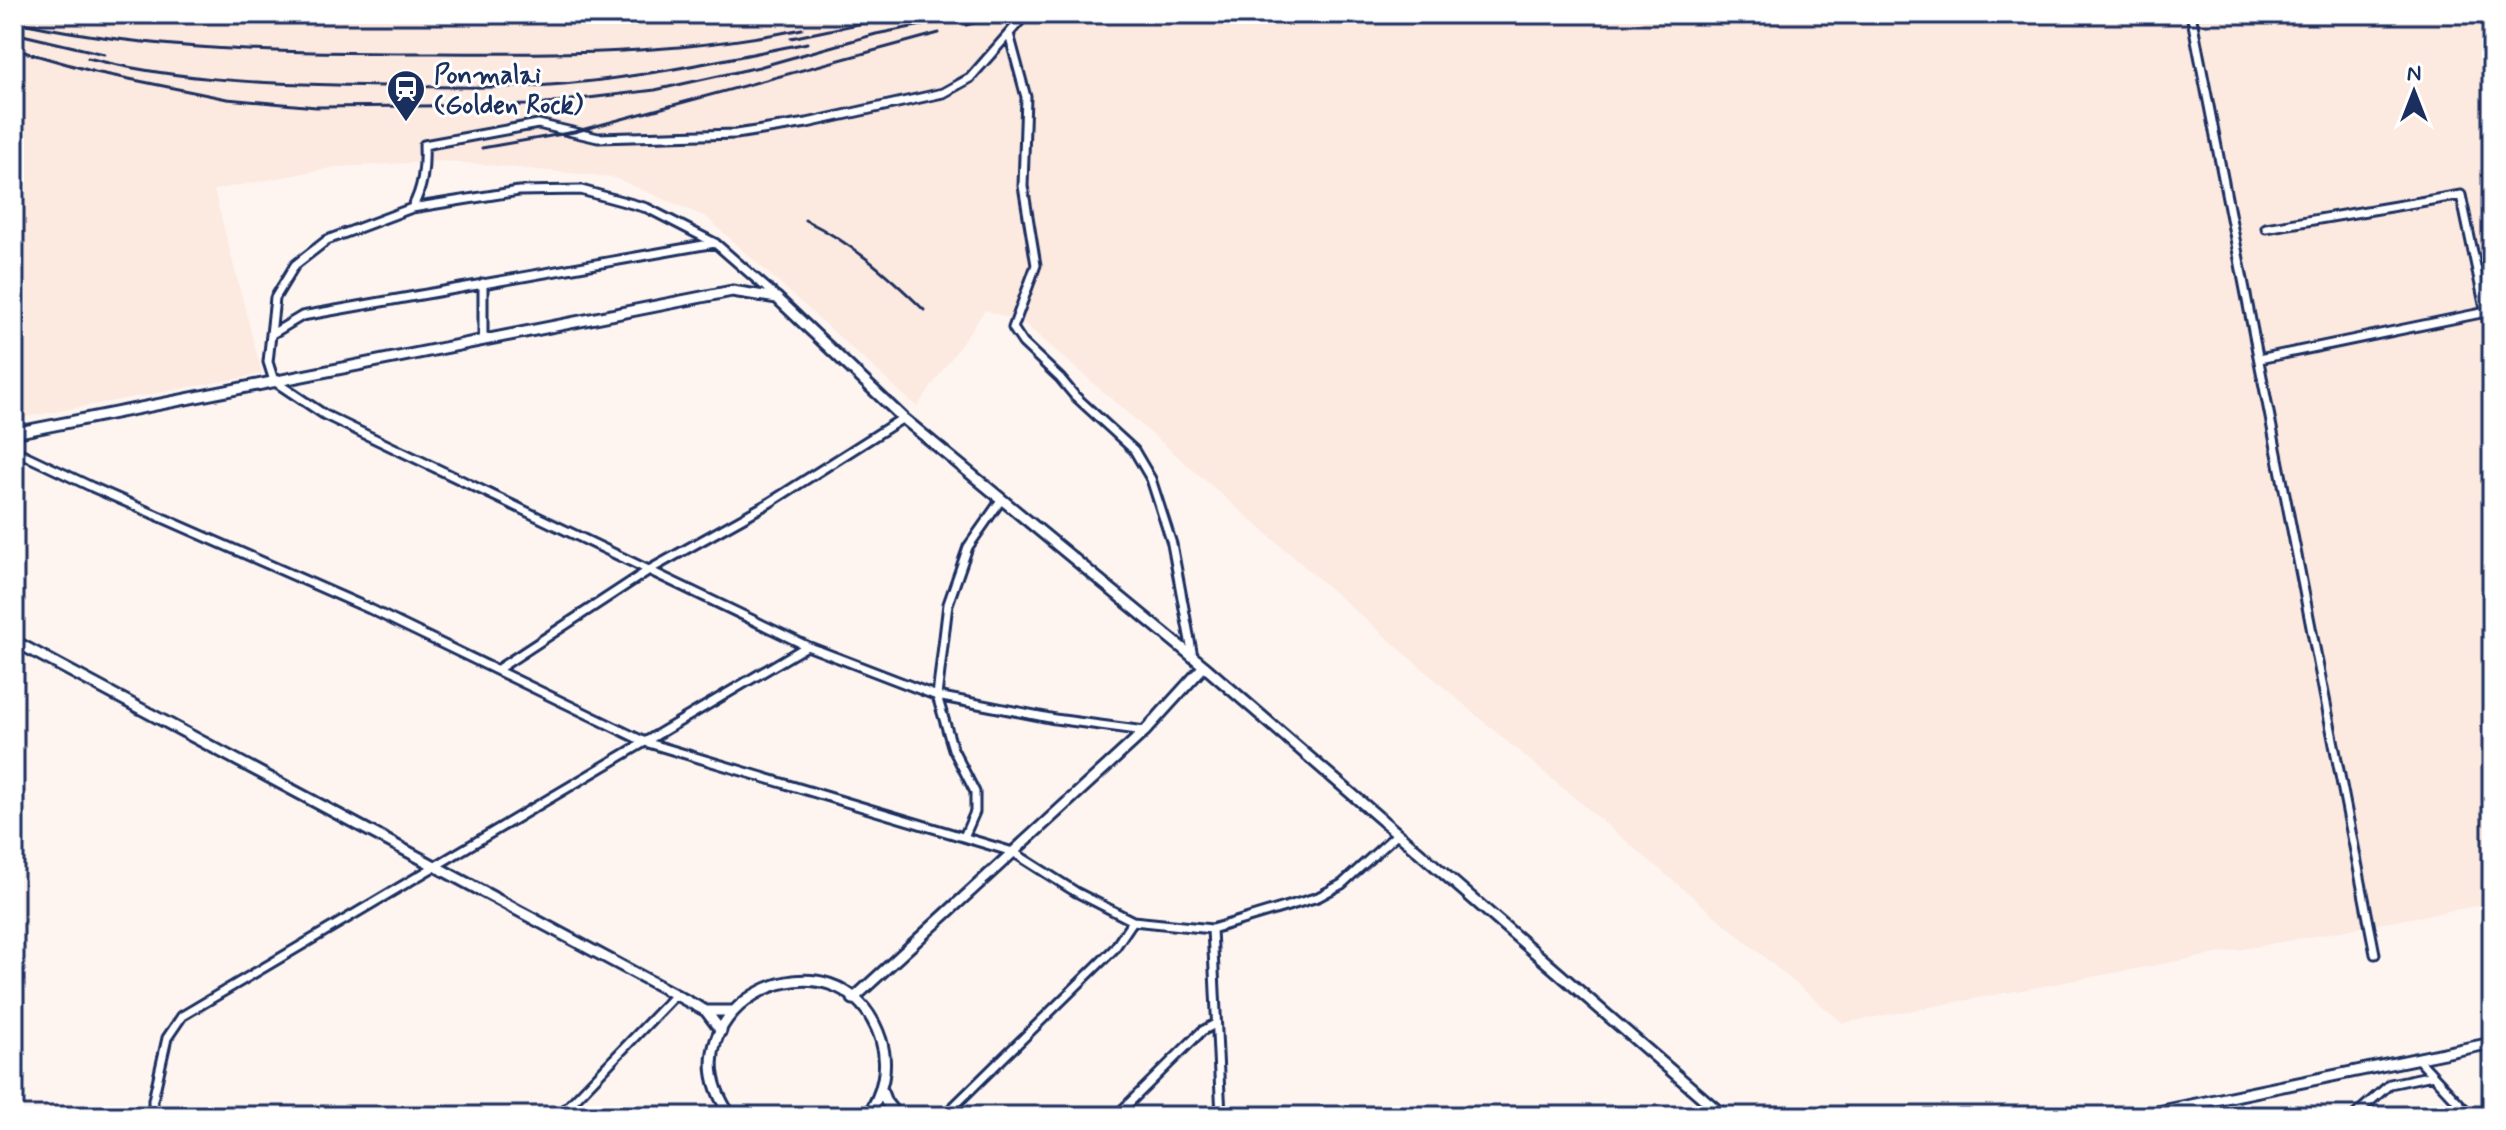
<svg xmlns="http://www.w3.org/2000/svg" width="2506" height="1130" font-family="Mynerve,sans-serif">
	<rect width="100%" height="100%" fill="#fef5f1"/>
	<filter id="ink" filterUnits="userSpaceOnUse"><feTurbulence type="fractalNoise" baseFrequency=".0125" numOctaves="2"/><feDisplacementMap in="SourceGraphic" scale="16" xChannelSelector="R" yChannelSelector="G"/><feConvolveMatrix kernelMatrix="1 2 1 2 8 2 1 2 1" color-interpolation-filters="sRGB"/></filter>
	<g filter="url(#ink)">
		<!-- built -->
		<path fill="#fce9e0" d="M14 14H1030V19L1062 14H2492V903L1843 1023 1477 716 1025 324 985 310 917 407 706 217 612 177 445 161 336 167 214 190 262 374 14 419Z"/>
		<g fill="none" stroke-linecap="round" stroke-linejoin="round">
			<defs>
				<path id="minor" d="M1026 14 970 78 943 93 807 123 736 134 598 138 538 124 424 145C425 168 423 188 412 208L327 240 295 265 275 298 268 362 274 381 325 415 807 646 937 696 1055 719 1145 731
					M2191 14 2375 954
					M1009 34 1026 97 1023 186 1036 265 1013 328 1023 343 1060 378 1075 396 1134 450 1151 479 1172 544 1193 657
					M412 208 519 191 581 190 647 208 715 243 777 297
					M2266 228 2461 195 2492 342
					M483 283V340
					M272 334 302 316 715 243
					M2259 359 2486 312
					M14 450 92 487 370 609 645 742 1013 852 1076 892 1133 921 1212 929 1318 897 1342 884 1398 833
					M498 669 649 570 769 503 903 418
					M964 837 975 812V792L953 749 937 696 948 604 968 547 1001 500
					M1212 929 1221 1116
					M2417 1058 2471 1116
					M153 1116V1100L167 1038 182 1016 807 646
					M559 1116 675 995
					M944 1116 1114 949 1133 921
					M1116 1116 1202 1031 1215 1024
					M2354 1116 2390 1084 2433 1075"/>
				<path id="tertiary" d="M14 433 732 291 777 298 903 418 1204 666 1718 1111 1727 1116
					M14 641 706 1011 721 1031
					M853 999 1145 731 1204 666
					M706 1011H733
					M881 1089 886 1102 897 1116
					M731 1116C653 1007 841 916 881 1040 889 1066 883 1094 867 1116
					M2138 1116 2492 1043"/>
			</defs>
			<!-- minor casing -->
			<use href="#minor" stroke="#1b2f5e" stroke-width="13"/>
			<!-- tertiary casing -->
			<use href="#tertiary" stroke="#1b2f5e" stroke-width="15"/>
			<!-- minor -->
			<use href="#minor" stroke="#fff" stroke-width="7"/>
			<!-- tertiary -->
			<use href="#tertiary" stroke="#fff" stroke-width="9"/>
			<!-- rail -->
			<path stroke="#1b2f5e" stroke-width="3" d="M22 23C153 51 287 53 421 53 551 54 673 56 802 29
				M966 25 1007 14
				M14 33 104 54
				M791 38 906 14
				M14 49 95 72 227 99 316 107 530 105 655 90 759 67 876 34 978 14
				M88 58C168 79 254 83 336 85 402 86 470 89 536 86 627 81 717 61 807 43
				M482 148 574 132 939 33
				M805 220C852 243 887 274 924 310"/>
		</g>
	</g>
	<!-- icons -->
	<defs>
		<symbol id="station-pin" viewBox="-11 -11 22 30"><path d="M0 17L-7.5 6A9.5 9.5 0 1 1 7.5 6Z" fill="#1b2f5e" stroke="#fff"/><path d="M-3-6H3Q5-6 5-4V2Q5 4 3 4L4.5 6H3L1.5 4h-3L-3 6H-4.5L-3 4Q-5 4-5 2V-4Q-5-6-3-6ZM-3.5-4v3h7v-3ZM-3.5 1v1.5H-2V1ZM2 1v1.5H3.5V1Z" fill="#fff"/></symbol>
	</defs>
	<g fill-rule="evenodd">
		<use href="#station-pin" x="384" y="67" width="44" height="60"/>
	</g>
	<g text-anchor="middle" stroke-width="6" stroke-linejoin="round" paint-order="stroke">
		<!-- poi labels -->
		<g font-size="26" font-weight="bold" fill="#1b2f5e" stroke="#fff" text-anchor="start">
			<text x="434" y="83">Ponmalai<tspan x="434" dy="30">(Golden Rock)</tspan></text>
		</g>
	</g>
	<!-- margin -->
	<rect width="2506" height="1130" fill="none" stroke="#fff" stroke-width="48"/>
	<rect x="24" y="24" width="2458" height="1082" fill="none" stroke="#1b2f5e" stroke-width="3" filter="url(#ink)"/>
	<!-- north arrow -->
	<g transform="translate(2414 92)" stroke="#ffffff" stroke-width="6" paint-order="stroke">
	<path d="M0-6L14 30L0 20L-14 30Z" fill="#1b2f5e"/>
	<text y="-12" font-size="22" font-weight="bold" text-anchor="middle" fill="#1b2f5e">N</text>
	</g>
</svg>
